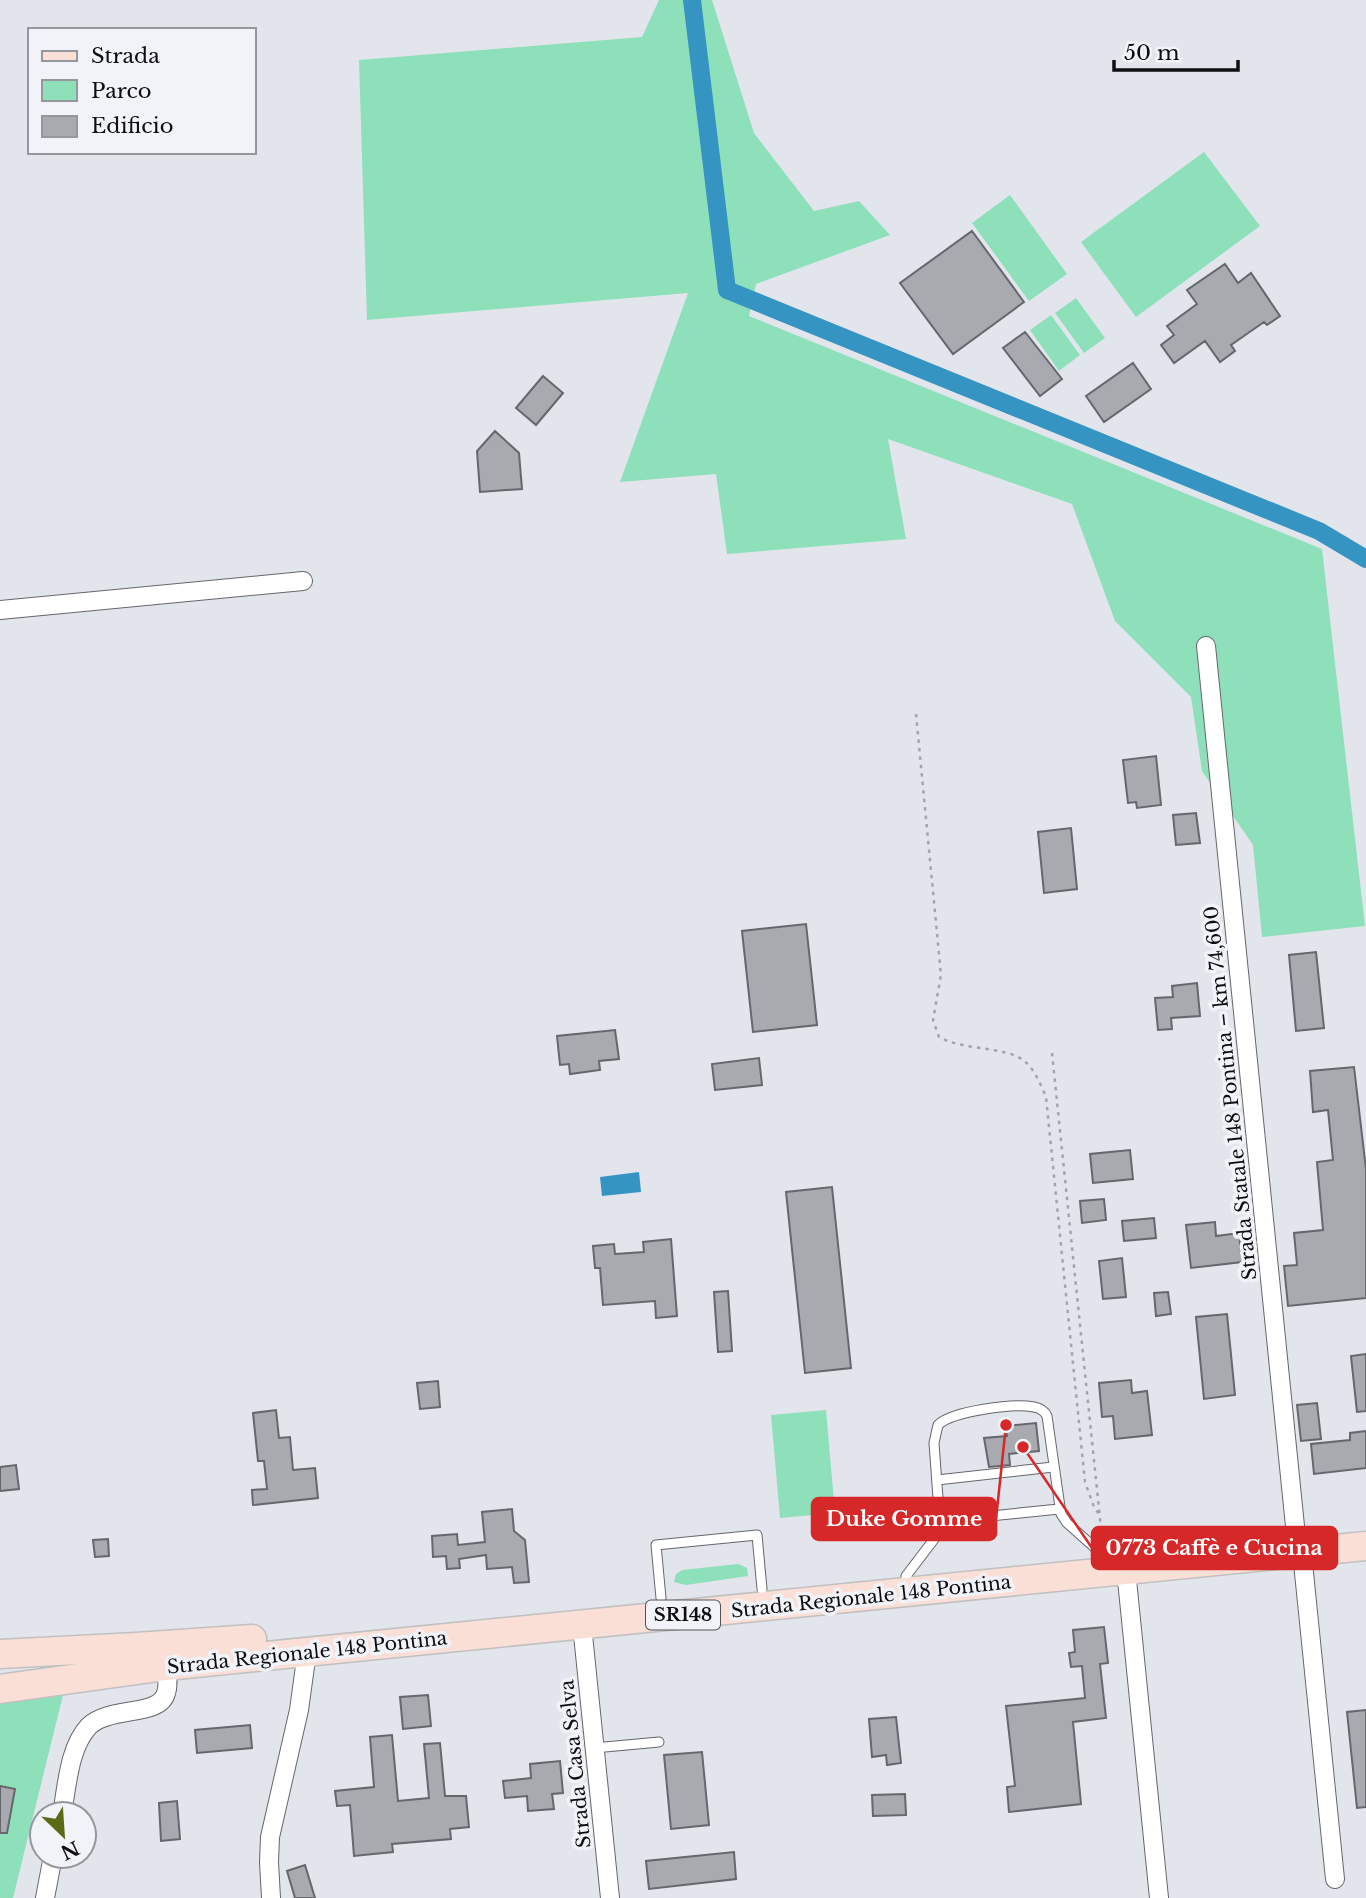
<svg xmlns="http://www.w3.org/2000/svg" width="1366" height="1898" font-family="'Libre Baskerville',serif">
	<rect width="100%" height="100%" fill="#e3e5ec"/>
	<!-- green -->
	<path fill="#8ee0ba" d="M659 0H712L754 133 814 211 859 201 890 235 756 284 749 316 1322 549 1365 926 1262 937 1253 845 1202 771 1191 697 1115 621 1072 504 888 439 906 539 727 554 716 474 620 482 688 293 367 320 359 60 642 37Z
		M1204 152 1260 226 1136 317 1081 242Z
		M1010 195 1067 274 1029 301 972 223Z
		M1076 298 1105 338 1084 353 1055 313Z
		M1051 315 1080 355 1059 371 1030 330Z
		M826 1410 835 1513 780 1518 771 1415Z
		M738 1564 747 1568 748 1576 686 1585 674 1582 676 1574 682 1570Z
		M64 1691 13 1898H0V1701Z"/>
	<!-- water -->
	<path fill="#3594c1" d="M639 1172 641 1192 602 1196 600 1177Z"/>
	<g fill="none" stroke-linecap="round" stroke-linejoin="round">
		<!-- canal -->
		<path stroke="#3594c1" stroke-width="18" d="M692 0 727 290 1319 531 1366 559"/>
	</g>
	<!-- building -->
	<path fill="#a8aab0" stroke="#65676d" stroke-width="2" d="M972 231 1024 302 953 354 900 283Z
		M1225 264 1238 283 1251 273 1280 316 1267 325 1264 322 1231 345 1235 351 1220 362 1205 341 1174 363 1161 345 1174 335 1167 326 1197 304 1187 290Z
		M1025 332 1062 379 1040 396 1003 348Z
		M1133 363 1151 389 1104 422 1086 396Z
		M543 376 563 393 536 425 516 408Z
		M495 431 519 453 522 489 480 492 477 451Z
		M1156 756 1161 805 1137 808 1136 802 1128 803 1123 760Z
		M1196 813 1200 843 1176 845 1173 815Z
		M1071 828 1077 889 1044 893 1038 832Z
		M806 924 817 1025 753 1032 742 931Z
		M1316 952 1324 1028 1296 1031 1289 955Z
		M1197 983 1200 1016 1171 1018 1172 1029 1158 1030 1155 998 1173 997 1172 986Z
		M615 1030 619 1059 599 1061 600 1070 570 1074 569 1064 560 1065 557 1036Z
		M759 1058 762 1085 715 1090 712 1064Z
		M1354 1067 1366 1169V1298L1288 1306 1284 1266 1297 1265 1294 1233 1323 1230 1317 1162 1333 1160 1328 1110 1313 1112 1310 1071Z
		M1130 1150 1133 1179 1093 1183 1090 1154Z
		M832 1187 851 1368 805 1373 786 1192Z
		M1104 1199 1106 1220 1082 1223 1080 1201Z
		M1154 1218 1156 1238 1124 1241 1122 1221Z
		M1215 1222 1216 1236 1239 1233 1242 1262 1191 1268 1186 1225Z
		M671 1239 677 1316 656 1318 655 1301 603 1305 600 1268H595L593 1246 614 1244 615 1254 644 1252 643 1242Z
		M1122 1258 1126 1297 1103 1299 1099 1261Z
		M728 1291 732 1351 718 1352 714 1292Z
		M1168 1292 1171 1314 1156 1316 1154 1293Z
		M1227 1314 1235 1395 1204 1399 1196 1317Z
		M1366 1354V1411L1357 1412 1351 1356Z
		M1131 1380 1132 1393 1147 1391 1152 1435 1115 1439 1113 1416 1102 1417 1099 1383Z
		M438 1381 440 1407 420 1409 417 1383Z
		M1317 1403 1321 1439 1301 1441 1297 1405Z
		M276 1410 279 1438 290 1437 293 1470 315 1468 318 1498 253 1505 252 1490 267 1489 264 1461H258L253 1413Z
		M1036 1423 1039 1451 1009 1454 1010 1465 989 1467 984 1438 1007 1436 1006 1426Z
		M1366 1431V1468L1314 1474 1311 1444 1350 1440V1433Z
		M16 1465 19 1489 0 1491V1467Z
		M512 1509 514 1531 525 1540 529 1582 514 1583 512 1567 487 1569 486 1555 459 1559 460 1568 447 1569 446 1556 433 1557 432 1536 457 1534 458 1545 485 1542 482 1512Z
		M108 1539 109 1556 95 1557 93 1540Z
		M1104 1627 1108 1663 1100 1664 1106 1718 1073 1722 1081 1804 1009 1812 1007 1787 1015 1786 1006 1706 1085 1698 1082 1666 1071 1667 1069 1653 1075 1652 1073 1630Z
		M428 1695 431 1726 403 1729 400 1697Z
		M1366 1710V1807L1357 1808 1347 1712Z
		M896 1717 901 1763 887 1765 886 1755 872 1757 869 1719Z
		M250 1725 252 1748 197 1753 195 1730Z
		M392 1735 398 1801 429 1798 424 1744 440 1743 445 1796H466L469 1827 450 1829 451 1839 392 1844 393 1852 354 1856 350 1805 337 1806 335 1791 374 1787 370 1737Z
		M702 1752 709 1825 671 1829 664 1755Z
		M560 1761 563 1793 552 1794 554 1809 528 1811 527 1796 505 1798 503 1781 531 1778 530 1764Z
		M0 1786 15 1789 7 1833H0Z
		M905 1794 906 1815 873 1816 872 1795Z
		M177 1801 180 1839 161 1841 159 1803Z
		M734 1852 736 1879 649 1889 646 1861Z
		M305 1865 315 1898H295L287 1871Z"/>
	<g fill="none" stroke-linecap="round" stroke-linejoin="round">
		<defs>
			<path id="service" d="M937 1480 1053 1467
				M941 1521 1059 1509
				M906 1576 935 1538 940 1526 934 1443 938 1425C952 1411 1014 1403 1034 1407 1040 1408 1044 1410 1047 1416L1061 1514 1067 1523 1103 1555
				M661 1598 656 1545 757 1535 762 1589
				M594 1748 659 1742"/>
			<path id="minor" d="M0 610 303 581
				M1206 646 1296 1536
				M1302 1553 1335 1879
				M1126 1570 1159 1898
				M582 1625 610 1898
				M62 1814C67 1786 69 1747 89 1726 110 1706 160 1717 166 1693 169 1685 167 1675 166 1666
				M45 1898 53 1856
				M271 1898 269 1862 270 1837 299 1710 307 1652"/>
			<path id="primary" d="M0 1654 136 1647 252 1639
				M0 1689 166 1666 1366 1546"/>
		</defs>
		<!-- service casing -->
		<use href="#service" stroke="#65666c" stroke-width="11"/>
		<!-- minor casing -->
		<use href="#minor" stroke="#65666c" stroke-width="20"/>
		<!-- primary casing -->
		<use href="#primary" stroke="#c0c0c1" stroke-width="31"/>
		<!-- path -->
		<path stroke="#a3a4aa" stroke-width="2.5" stroke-dasharray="3.5 5" stroke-linecap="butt" d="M916 714 941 975 933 1020 939 1037C964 1051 1004 1046 1023 1060 1034 1068 1041 1085 1046 1097L1085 1482 1094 1507 1101 1517
			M1052 1053 1102 1538"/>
		<!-- service -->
		<use href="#service" stroke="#fff" stroke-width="9"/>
		<!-- minor -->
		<use href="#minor" stroke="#fff" stroke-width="18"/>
		<!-- primary -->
		<use href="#primary" stroke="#fadfd6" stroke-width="28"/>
	</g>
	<g text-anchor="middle" stroke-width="7" stroke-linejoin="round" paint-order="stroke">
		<!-- shield labels -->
		<rect fill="#f1f3f9" stroke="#525356" stroke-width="2" x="646" y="1600.5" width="74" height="29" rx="5"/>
		<g font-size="18" font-weight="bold" fill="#0e0e10">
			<text x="683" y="1621">SR148</text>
		</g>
		<!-- street labels -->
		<g font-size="19" fill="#0e0e10" stroke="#f1f3f9">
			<text transform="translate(1230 1093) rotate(-96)" y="7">Strada Statale 148 Pontina – km 74,600</text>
			<text transform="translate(871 1596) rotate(-6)" y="7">Strada Regionale 148 Pontina</text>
			<text transform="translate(307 1652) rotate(-6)" y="7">Strada Regionale 148 Pontina</text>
			<text transform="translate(575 1764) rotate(-96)" y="7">Strada Casa Selva</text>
		</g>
	</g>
	<!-- callouts -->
	<path fill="none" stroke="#d62828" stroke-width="2.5" d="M1006 1425L996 1519M1023 1447L1092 1548"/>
	<g fill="#d62828" stroke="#f1f3f9" stroke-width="2.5">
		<circle cx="1006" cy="1425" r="7"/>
		<circle cx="1023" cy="1447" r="7"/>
	</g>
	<g fill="#d62828" stroke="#d62828" stroke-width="2.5">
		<rect x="812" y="1498" width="184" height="42" rx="7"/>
		<rect x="1092" y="1527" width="245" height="42" rx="7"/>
	</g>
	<g font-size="21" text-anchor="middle" font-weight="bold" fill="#fff">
		<text x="904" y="1526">Duke Gomme</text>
		<text x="1214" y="1555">0773 Caffè e Cucina</text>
	</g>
	<!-- legend -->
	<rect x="28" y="28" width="228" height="126" fill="#f1f3f9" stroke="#96979c" stroke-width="2"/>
	<rect x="42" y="51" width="35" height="10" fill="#fadfd6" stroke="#96979c" stroke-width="2"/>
	<text x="91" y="63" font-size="21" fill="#0e0e10">Strada</text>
	<rect x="42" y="80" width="35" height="21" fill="#8ee0ba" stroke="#96979c" stroke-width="2"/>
	<text x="91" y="98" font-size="21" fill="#0e0e10">Parco</text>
	<rect x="42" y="116" width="35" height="21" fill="#a8aab0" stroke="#96979c" stroke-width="2"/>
	<text x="91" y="133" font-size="21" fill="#0e0e10">Edificio</text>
	<!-- north arrow -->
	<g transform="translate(63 1835) rotate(155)"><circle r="33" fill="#f1f3f9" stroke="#96979c" stroke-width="2"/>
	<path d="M0-5L12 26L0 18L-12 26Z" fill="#5a6b15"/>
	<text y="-10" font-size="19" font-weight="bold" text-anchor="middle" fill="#0e0e10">N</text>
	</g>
	<!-- scale -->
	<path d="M1114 60v10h124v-10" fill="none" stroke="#0e0e10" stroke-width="3.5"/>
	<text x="1124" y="60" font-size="21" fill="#0e0e10" stroke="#f1f3f9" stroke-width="5" paint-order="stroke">50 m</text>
</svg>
